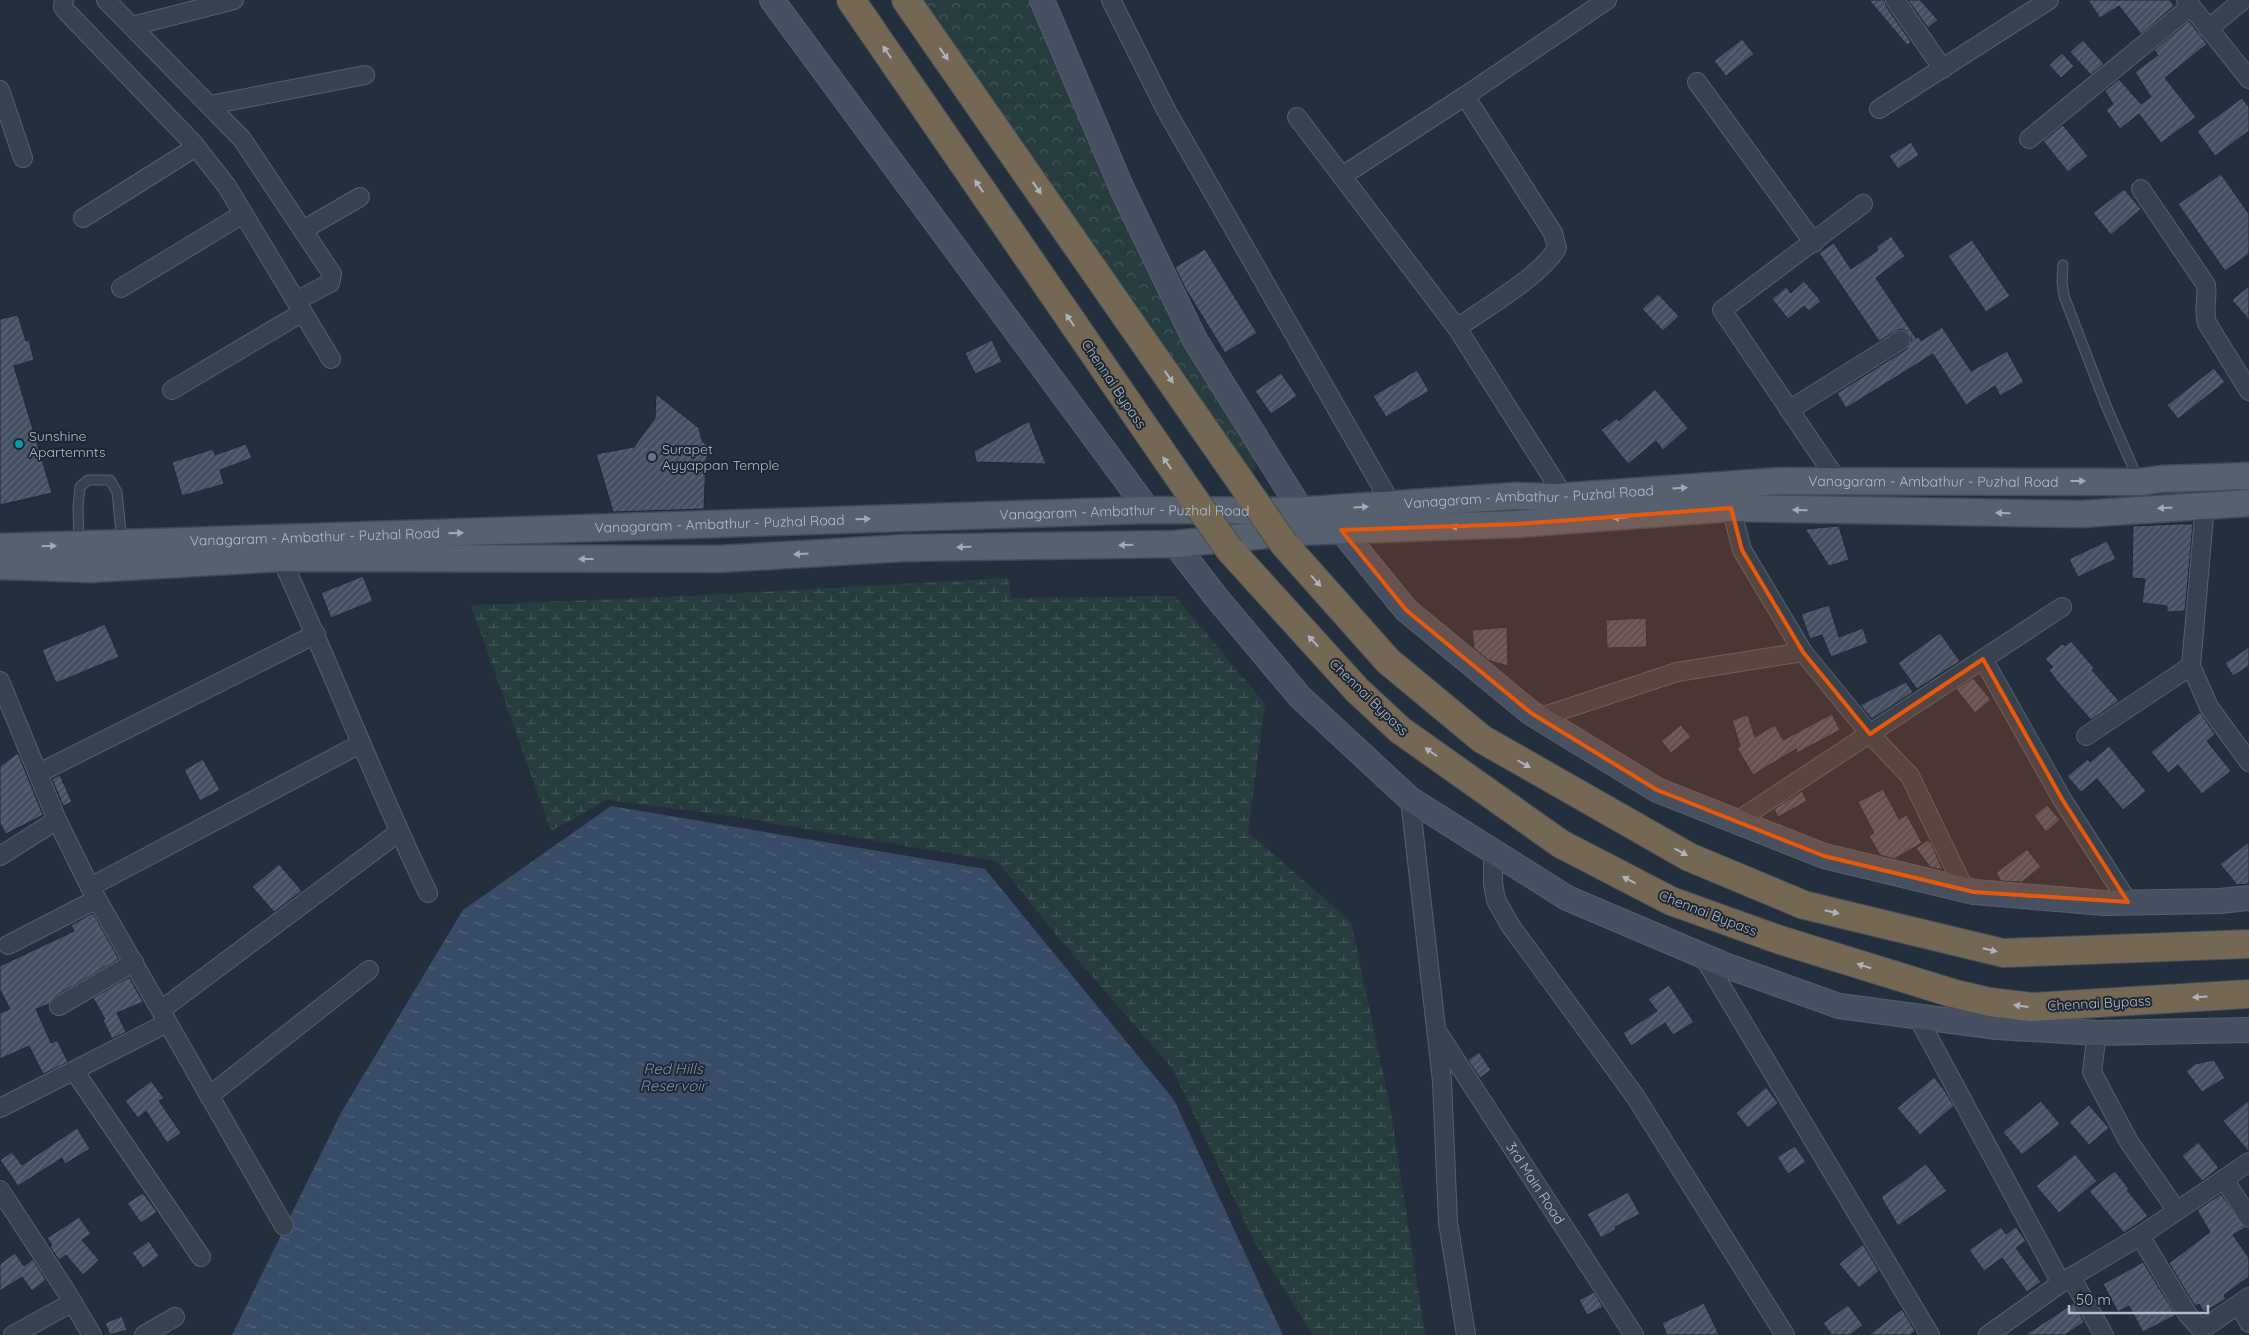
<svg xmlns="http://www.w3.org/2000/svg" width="2249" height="1335" font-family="Quicksand,sans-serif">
	<defs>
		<pattern id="forest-crowns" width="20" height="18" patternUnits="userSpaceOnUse" patternTransform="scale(1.25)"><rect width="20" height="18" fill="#263c3f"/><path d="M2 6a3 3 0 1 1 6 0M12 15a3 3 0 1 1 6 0" fill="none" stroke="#435659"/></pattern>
		<pattern id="wetland-marsh" width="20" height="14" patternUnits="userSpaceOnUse" patternTransform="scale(1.25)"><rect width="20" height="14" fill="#263c3f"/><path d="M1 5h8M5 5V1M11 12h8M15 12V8" fill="none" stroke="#435659"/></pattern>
		<pattern id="water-ripples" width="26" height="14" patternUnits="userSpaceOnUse" patternTransform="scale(1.25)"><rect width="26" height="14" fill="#394c67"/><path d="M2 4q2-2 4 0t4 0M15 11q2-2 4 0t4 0" fill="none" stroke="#53647b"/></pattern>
		<pattern id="building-hatch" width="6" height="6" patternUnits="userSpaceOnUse" patternTransform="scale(1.25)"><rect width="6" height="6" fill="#455162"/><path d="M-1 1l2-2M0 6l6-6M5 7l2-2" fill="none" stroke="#5d6877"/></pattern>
	</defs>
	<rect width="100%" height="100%" fill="#242f3e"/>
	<!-- forest -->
	<path fill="url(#forest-crowns)" d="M921 0H1029L1112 199 1186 348 1257 458 1253 474Z"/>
	<!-- wetland -->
	<path fill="url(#wetland-marsh)" d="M1008 578 1011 598 1175 596 1265 704 1248 832 1351 922 1390 1106 1425 1335H1313L1254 1241 1172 1068 1057 936 997 861 718 814 607 800 551 831 471 605 687 596Z"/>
	<!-- water -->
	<path fill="url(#water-ripples)" d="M611 806 985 869 1174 1100 1283 1335H232L342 1111 463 910Z"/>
	<!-- building -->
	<path fill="url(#building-hatch)" stroke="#1f2835" d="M1869 0H1885L1886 6 1911 42 1907 45Z
		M1908 0H1920L1938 20 1928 28Z
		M2088 0H2170L2174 6 2141 34 2119 6 2100 18Z
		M2189 21 2207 44 2165 78 2196 117 2161 143 2139 114 2120 129 2106 110 2113 104 2105 91 2119 79 2141 104 2151 97 2135 72 2158 55 2154 50Z
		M1742 39 1754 54 1726 76 1714 61Z
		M2083 40 2104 64 2091 75 2070 52Z
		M2062 53 2074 66 2061 78 2049 65Z
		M2242 98 2249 107V131L2215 156 2197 131Z
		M2063 125 2088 156 2068 172 2043 141Z
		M1911 142 1919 155 1898 169 1889 156Z
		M2221 174 2249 214V254L2225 271 2178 204Z
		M2124 189 2141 209 2111 235 2093 213Z
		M1891 236 1905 256 1876 278 1916 338 1919 337 1921 341 1942 327 1971 371 2007 351 2024 382 2000 396 1995 386 1966 405 1933 354 1846 408 1837 393 1907 349 1912 339 1906 331 1900 329 1879 341 1819 253 1834 243 1851 269 1878 250 1876 247Z
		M1972 240 2010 296 1986 312 1948 256Z
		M1205 249 1257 333 1225 353 1185 288 1175 267Z
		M1804 281 1821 301 1809 311 1804 306 1788 319 1772 299 1786 287 1791 293Z
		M2249 286V320L2232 300Z
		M1658 294 1679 316 1663 331 1642 309Z
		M18 315 26 341 29 340 34 360 14 366 52 493 0 505V319Z
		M992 340 1002 362 975 374 965 353Z
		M2214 368 2225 382 2178 419 2167 405Z
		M1417 370 1429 391 1386 417 1373 396Z
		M1281 373 1297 396 1271 414 1255 391Z
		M1655 389 1688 428 1663 450 1656 441 1628 464 1601 430 1617 418 1619 421Z
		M656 394 699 428 702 441 711 449 706 459 704 509 613 512 596 454 634 447 655 418Z
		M1029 421 1046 464 976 462 974 451Z
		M246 444 252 458 220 470 224 484 182 496 172 462 213 449 215 455Z
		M2178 524H2193L2185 611 2167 612V606L2142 603 2145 579 2132 578 2133 526Z
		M1839 526 1849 560 1829 566 1805 529Z
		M2107 541 2116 559 2078 577 2069 559Z
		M363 576 373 601 331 618 321 593Z
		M1829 605 1839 637 1863 628 1868 643 1831 657 1822 635 1810 639 1801 614Z
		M1646 618 1647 647 1607 648 1606 620Z
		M105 624 119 657 56 683 42 650Z
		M1507 627 1508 666 1488 660 1474 648 1472 630Z
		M1940 633 1960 661 1917 689 1898 663Z
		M2071 641 2094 668 2092 670 2119 701 2091 720 2057 681 2049 670 2053 667 2045 659 2061 645 2064 644 2065 646Z
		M2249 647V666L2233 676 2225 663Z
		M1973 678 1991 700 1975 713 1956 689Z
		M1906 682 1913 692 1872 719 1860 705Z
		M2200 712 2215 734 2207 741 2231 771 2202 794 2178 765 2168 773 2151 752Z
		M1832 714 1840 730 1797 753 1796 749 1753 775 1737 748 1740 746 1732 720 1748 715 1755 737 1775 725 1783 740Z
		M1681 725 1691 737 1671 753 1661 741Z
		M2109 746 2146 791 2123 810 2097 779 2081 792 2067 776 2088 759 2090 762Z
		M18 753 43 815 6 834 0 823V766Z
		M203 759 220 790 200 801 184 770Z
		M60 775 72 802 63 806 52 779Z
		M1883 789 1899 819 1907 815 1922 843 1894 859 1880 855 1869 836 1874 833 1858 802Z
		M1802 791 1807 801 1778 817 1774 809Z
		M2047 805 2060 820 2046 832 2034 816Z
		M1928 840 1931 843 1943 870 1930 867 1916 848Z
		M2249 842V884L2237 885 2220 864Z
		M2027 849 2041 867 2022 882 2001 881 1996 873Z
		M279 864 302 891 274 912 252 887Z
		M93 913 119 959 54 997 49 1004 36 1009 51 1043 57 1040 68 1062 43 1074 29 1046 0 1059V1013L10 1009 0 990V966L74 931 71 925Z
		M129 977 143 1002 117 1013 126 1032 112 1039 103 1020 105 1019 93 998Z
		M1669 985 1694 1022 1673 1035 1665 1023 1631 1046 1623 1033 1657 1011 1648 999Z
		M1479 1052 1491 1070 1480 1078 1468 1060Z
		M2214 1060 2225 1078 2202 1092 2186 1071 2195 1064Z
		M1934 1077 1945 1091 1954 1106 1920 1135 1897 1108Z
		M151 1081 164 1098 159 1101 181 1133 167 1143 146 1111 138 1118 125 1101Z
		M1766 1087 1778 1103 1748 1128 1736 1113Z
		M2249 1100V1151H2248L2223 1121Z
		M2041 1101 2060 1124 2022 1155 2003 1132Z
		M2089 1105 2109 1128 2089 1145 2069 1122Z
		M77 1128 90 1149 65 1164 62 1158 18 1186 0 1160 12 1152 22 1165Z
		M2198 1142 2219 1168 2202 1181 2182 1156Z
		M1795 1146 1806 1162 1788 1174 1777 1157Z
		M2075 1154 2097 1181 2059 1213 2036 1186Z
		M1926 1164 1947 1191 1898 1226 1881 1197Z
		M2115 1171 2129 1189 2127 1190 2148 1216 2124 1233 2089 1191Z
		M1628 1192 1640 1214 1615 1227 1616 1229 1601 1238 1587 1214Z
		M143 1193 157 1212 141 1223 127 1203Z
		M2221 1194 2245 1228 2233 1235 2249 1258V1277L2224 1295 2226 1299 2204 1312 2199 1304 2195 1306 2169 1263 2210 1232 2197 1210Z
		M79 1217 91 1234 82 1240 99 1260 83 1275 66 1255 59 1260 50 1247 52 1245 47 1238Z
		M2001 1227 2006 1234 2016 1227 2026 1241 2016 1248 2041 1282 2027 1292 2002 1258 1984 1271 1969 1250Z
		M149 1241 159 1256 143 1268 132 1253Z
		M1863 1244 1879 1271 1859 1288 1839 1264Z
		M15 1253 24 1266 33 1259 46 1280 32 1291 22 1277 0 1291V1264Z
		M2143 1262 2176 1315 2143 1332 2129 1306 2118 1312 2103 1284Z
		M1594 1292 1603 1307 1587 1315 1579 1300Z
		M1704 1303 1719 1335H1667L1662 1323Z
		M2074 1303 2084 1322 2065 1335H2025Z
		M1848 1305 1863 1325 1850 1335H1832L1823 1323Z
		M1902 1309 1915 1331 1910 1335H1869Z
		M122 1316 127 1330 110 1335 105 1323Z"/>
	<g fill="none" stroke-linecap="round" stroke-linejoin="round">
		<defs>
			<path id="lane" d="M2063 265 2062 282 2064 296 2107 408 2138 479
				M79 542 78 507 80 487 88 480H110L117 492 122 542"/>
			<g id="street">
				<path d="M64 0 63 7 66 11 192 142 211 166 226 185 331 359"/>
				<path d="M106 0 242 139 332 274 330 283 296 301"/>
				<path d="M1111 0 1166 110 1392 505"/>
				<path d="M1895 0 1943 69"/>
				<path d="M2186 0 2249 79"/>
				<path d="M132 26 234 0"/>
				<path d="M2208 29 2243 0"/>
				<path d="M1697 82 1814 243"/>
				<path d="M0 90 23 158"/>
				<path d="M210 105 365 75"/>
				<path d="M1879 109 2049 0"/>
				<path d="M1297 117 1457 328"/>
				<path d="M2029 139 2190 7"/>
				<path d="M1342 176 1465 96"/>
				<path d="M2141 189 2206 285C2208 298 2203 310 2207 323L2249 391"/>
				<path d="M83 218 196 147"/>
				<path d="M303 230 360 197"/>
				<path d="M121 288 243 214"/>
				<path d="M172 390 303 312"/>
				<path d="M1789 410 1901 340"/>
				<path d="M1837 480 1722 310 1863 204"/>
				<path d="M1564 496 1457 328C1485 308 1541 276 1557 248L1553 233 1465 96 1607 0"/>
				<path d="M2205 505 2191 666 2209 707 2249 762"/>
				<path d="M1731 508 1742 550 1803 652 1870 734 1910 776 1965 890"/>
				<path d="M281 558C332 669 375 783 428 893"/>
				<path d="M1983 659 2062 799 2128 902"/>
				<path d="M0 681 57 820 90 887 284 1226"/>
				<path d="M1538 718 1677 672 1803 652"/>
				<path d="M2086 736 2191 666"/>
				<path d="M39 773 316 634"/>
				<path d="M1410 799 1442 1081 1448 1222 1466 1335"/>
				<path d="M1737 821 2062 607"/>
				<path d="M1493 851V883L1496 900 1510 925 1635 1096 1785 1335"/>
				<path d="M0 856 57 820"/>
				<path d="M90 887 360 744"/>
				<path d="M8 945 97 899"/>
				<path d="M1703 956 1930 1335"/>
				<path d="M59 1006 134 962"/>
				<path d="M161 1010 399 832"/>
				<path d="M1917 1016 2061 1283"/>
				<path id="s1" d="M1438 1033 1634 1335"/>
				<path d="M2097 1033 2092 1072 2129 1142 2177 1211"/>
				<path d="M75 1072 201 1257"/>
				<path d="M209 1096 369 970"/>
				<path d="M0 1108 167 1023"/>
				<path d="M2224 1179 2249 1218"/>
				<path d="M0 1190 64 1288 92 1335"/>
				<path d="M2140 1236 2188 1315 2200 1328 2207 1326 2249 1297"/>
				<path d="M2071 1277 2104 1335"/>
				<path d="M2239 1305 2249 1323"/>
				<path d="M13 1335 73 1302"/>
				<path d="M144 1335 175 1317"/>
				<path d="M1988 1335 2061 1283 2140 1236 2249 1162"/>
			</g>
			<path id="secondary" d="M772 0 1148 510
				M1042 0 1123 191 1195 340 1301 510
				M1332 517 1341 530 1406 610 1531 713 1657 790 1824 856 1974 892 2105 903 2220 901 2249 898
				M1175 544 1216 597 1300 697 1410 799 1567 898 1727 966 1839 1006 1997 1027 2097 1033 2249 1030"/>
			<g id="primary">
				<path id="s2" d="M0 547 1148 510 1294 511 1516 496 1557 497 1780 481 2139 482 2161 479 2249 476"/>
				<path d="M0 566 91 569 281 558 719 559 904 548 1175 544 1296 532 1517 524 1731 508 2081 514 2249 503"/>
			</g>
			<path id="highway" d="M851 0 1196 502
				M906 0 1255 502
				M1284 544 1388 661 1482 739 1689 857 1804 905 2003 953 2249 944
				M1229 549 1357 690 1400 730 1561 844 1671 901 1780 940 1952 993 1990 1002 2031 1007 2249 994"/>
		</defs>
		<!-- lane casing -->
		<use href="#lane" stroke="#565f6c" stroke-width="11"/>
		<!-- street casing -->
		<use href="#street" stroke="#565f6c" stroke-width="20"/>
		<!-- secondary casing -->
		<use href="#secondary" stroke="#565f6c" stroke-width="26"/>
		<!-- primary casing -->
		<use href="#primary" stroke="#414a57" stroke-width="29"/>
		<!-- highway casing -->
		<use href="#highway" stroke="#434c59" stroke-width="30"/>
		<!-- lane -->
		<use href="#lane" stroke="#38414e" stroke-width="9"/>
		<!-- street -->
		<use href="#street" stroke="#38414e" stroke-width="18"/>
		<!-- secondary -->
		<use href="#secondary" stroke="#465061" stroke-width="24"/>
		<!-- primary -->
		<use href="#primary" stroke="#56606e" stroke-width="26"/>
		<!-- highway -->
		<use href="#highway" stroke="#746855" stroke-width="28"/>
		<defs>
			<path id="highway-bridge" d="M1196 502 1229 549
				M1255 502 1284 544"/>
		</defs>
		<!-- highway-bridge casing -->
		<use href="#highway-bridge" stroke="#434c59" stroke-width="30" stroke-linecap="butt"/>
		<!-- highway-bridge -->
		<use href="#highway-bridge" stroke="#746855" stroke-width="28"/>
	</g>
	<!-- one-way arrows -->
	<defs><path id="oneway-solid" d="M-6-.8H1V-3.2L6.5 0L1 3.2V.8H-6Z" transform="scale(1.25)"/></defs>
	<g fill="#aeb4bd">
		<use href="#oneway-solid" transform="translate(887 52) rotate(-124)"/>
		<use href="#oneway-solid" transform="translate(944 54) rotate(55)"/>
		<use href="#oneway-solid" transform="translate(979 186) rotate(-124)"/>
		<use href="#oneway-solid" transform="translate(1037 188) rotate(55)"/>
		<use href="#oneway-solid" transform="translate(1070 320) rotate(-124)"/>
		<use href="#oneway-solid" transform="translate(1169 377) rotate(55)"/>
		<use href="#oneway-solid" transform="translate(1167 463) rotate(-125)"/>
		<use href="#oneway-solid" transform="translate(1316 581) rotate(48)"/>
		<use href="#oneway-solid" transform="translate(1313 641) rotate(-133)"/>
		<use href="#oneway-solid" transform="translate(1431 752) rotate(-145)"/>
		<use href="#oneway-solid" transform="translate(1524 764) rotate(30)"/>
		<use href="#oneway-solid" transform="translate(1681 852) rotate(29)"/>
		<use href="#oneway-solid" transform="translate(1629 880) rotate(-153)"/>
		<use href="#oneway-solid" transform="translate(1832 912) rotate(13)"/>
		<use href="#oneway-solid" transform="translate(1990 950) rotate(13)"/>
		<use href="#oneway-solid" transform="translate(1864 966) rotate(-163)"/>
		<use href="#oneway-solid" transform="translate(2200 997) rotate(177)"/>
		<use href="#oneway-solid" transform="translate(2021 1006) rotate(-172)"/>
	</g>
	<g fill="#a1aab7">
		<use href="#oneway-solid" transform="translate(2078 481)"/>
		<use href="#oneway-solid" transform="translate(1680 488) rotate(-4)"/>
		<use href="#oneway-solid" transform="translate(1361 507) rotate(-3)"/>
		<use href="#oneway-solid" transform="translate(2165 508) rotate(176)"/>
		<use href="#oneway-solid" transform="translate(1800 510) rotate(-179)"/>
		<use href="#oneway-solid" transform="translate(2003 513) rotate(-179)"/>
		<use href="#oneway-solid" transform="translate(1620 518) rotate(175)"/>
		<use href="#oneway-solid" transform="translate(863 519) rotate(-2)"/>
		<use href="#oneway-solid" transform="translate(1458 527) rotate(178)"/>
		<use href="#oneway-solid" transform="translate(456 533) rotate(-2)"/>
		<use href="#oneway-solid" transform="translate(1126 545) rotate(179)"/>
		<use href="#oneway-solid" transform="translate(49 546) rotate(-2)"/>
		<use href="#oneway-solid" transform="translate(964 547) rotate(179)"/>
		<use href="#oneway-solid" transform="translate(801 554) rotate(177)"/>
		<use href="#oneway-solid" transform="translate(586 559) rotate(180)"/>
	</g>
	<!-- marked area -->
	<path fill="#e8590c" fill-opacity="0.2" stroke="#e8590c" stroke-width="4" stroke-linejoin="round" d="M1731 508 1742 550 1803 652 1870 734 1983 659 2062 799 2128 902 1974 892 1824 856 1657 790 1531 713 1406 610 1341 530 1517 524Z"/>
	<!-- markers -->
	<circle fill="#0f9aa8" stroke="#1d2633" stroke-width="2" cx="19" cy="444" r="5"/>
	<circle fill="#6b7280" stroke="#1d2633" stroke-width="2" cx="652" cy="457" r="5"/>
	<g text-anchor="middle" stroke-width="4" stroke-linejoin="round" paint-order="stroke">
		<!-- street labels -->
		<g font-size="14" fill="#b4bcc9" stroke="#1d2633">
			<text transform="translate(1114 384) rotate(56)" y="5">Chennai Bypass</text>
			<text dy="5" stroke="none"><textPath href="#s2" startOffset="1935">Vanagaram - Ambathur - Puzhal Road</textPath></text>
			<text dy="5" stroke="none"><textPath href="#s2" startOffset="1530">Vanagaram - Ambathur - Puzhal Road</textPath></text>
			<text dy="5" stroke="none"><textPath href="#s2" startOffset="1125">Vanagaram - Ambathur - Puzhal Road</textPath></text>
			<text dy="5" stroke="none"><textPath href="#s2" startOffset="720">Vanagaram - Ambathur - Puzhal Road</textPath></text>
			<text dy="5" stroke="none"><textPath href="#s2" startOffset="315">Vanagaram - Ambathur - Puzhal Road</textPath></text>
			<text transform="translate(1369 697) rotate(44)" y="5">Chennai Bypass</text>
			<text transform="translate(1708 913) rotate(21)" y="5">Chennai Bypass</text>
			<text transform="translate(2099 1003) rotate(-3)" y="5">Chennai Bypass</text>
			<text dy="5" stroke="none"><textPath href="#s1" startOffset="179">3rd Main Road</textPath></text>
		</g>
		<!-- poi labels -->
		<g font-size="14" fill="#b4bcc9" stroke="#1d2633" text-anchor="start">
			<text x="29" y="441">Sunshine<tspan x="29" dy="16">Apartemnts</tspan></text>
			<text x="662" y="454">Surapet<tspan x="662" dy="16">Ayyappan Temple</tspan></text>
		</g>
		<!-- water labels -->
		<g font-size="15" font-style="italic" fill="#7c92b1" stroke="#1d2633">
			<text x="673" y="1074">Red Hills<tspan x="673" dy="17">Reservoir</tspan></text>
		</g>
	</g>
	<!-- scale -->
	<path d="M2069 1305v8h139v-8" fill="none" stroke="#b4bcc9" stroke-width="2.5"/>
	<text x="2076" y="1305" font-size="15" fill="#b4bcc9" stroke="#1d2633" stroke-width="4" paint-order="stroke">50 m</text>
</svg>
